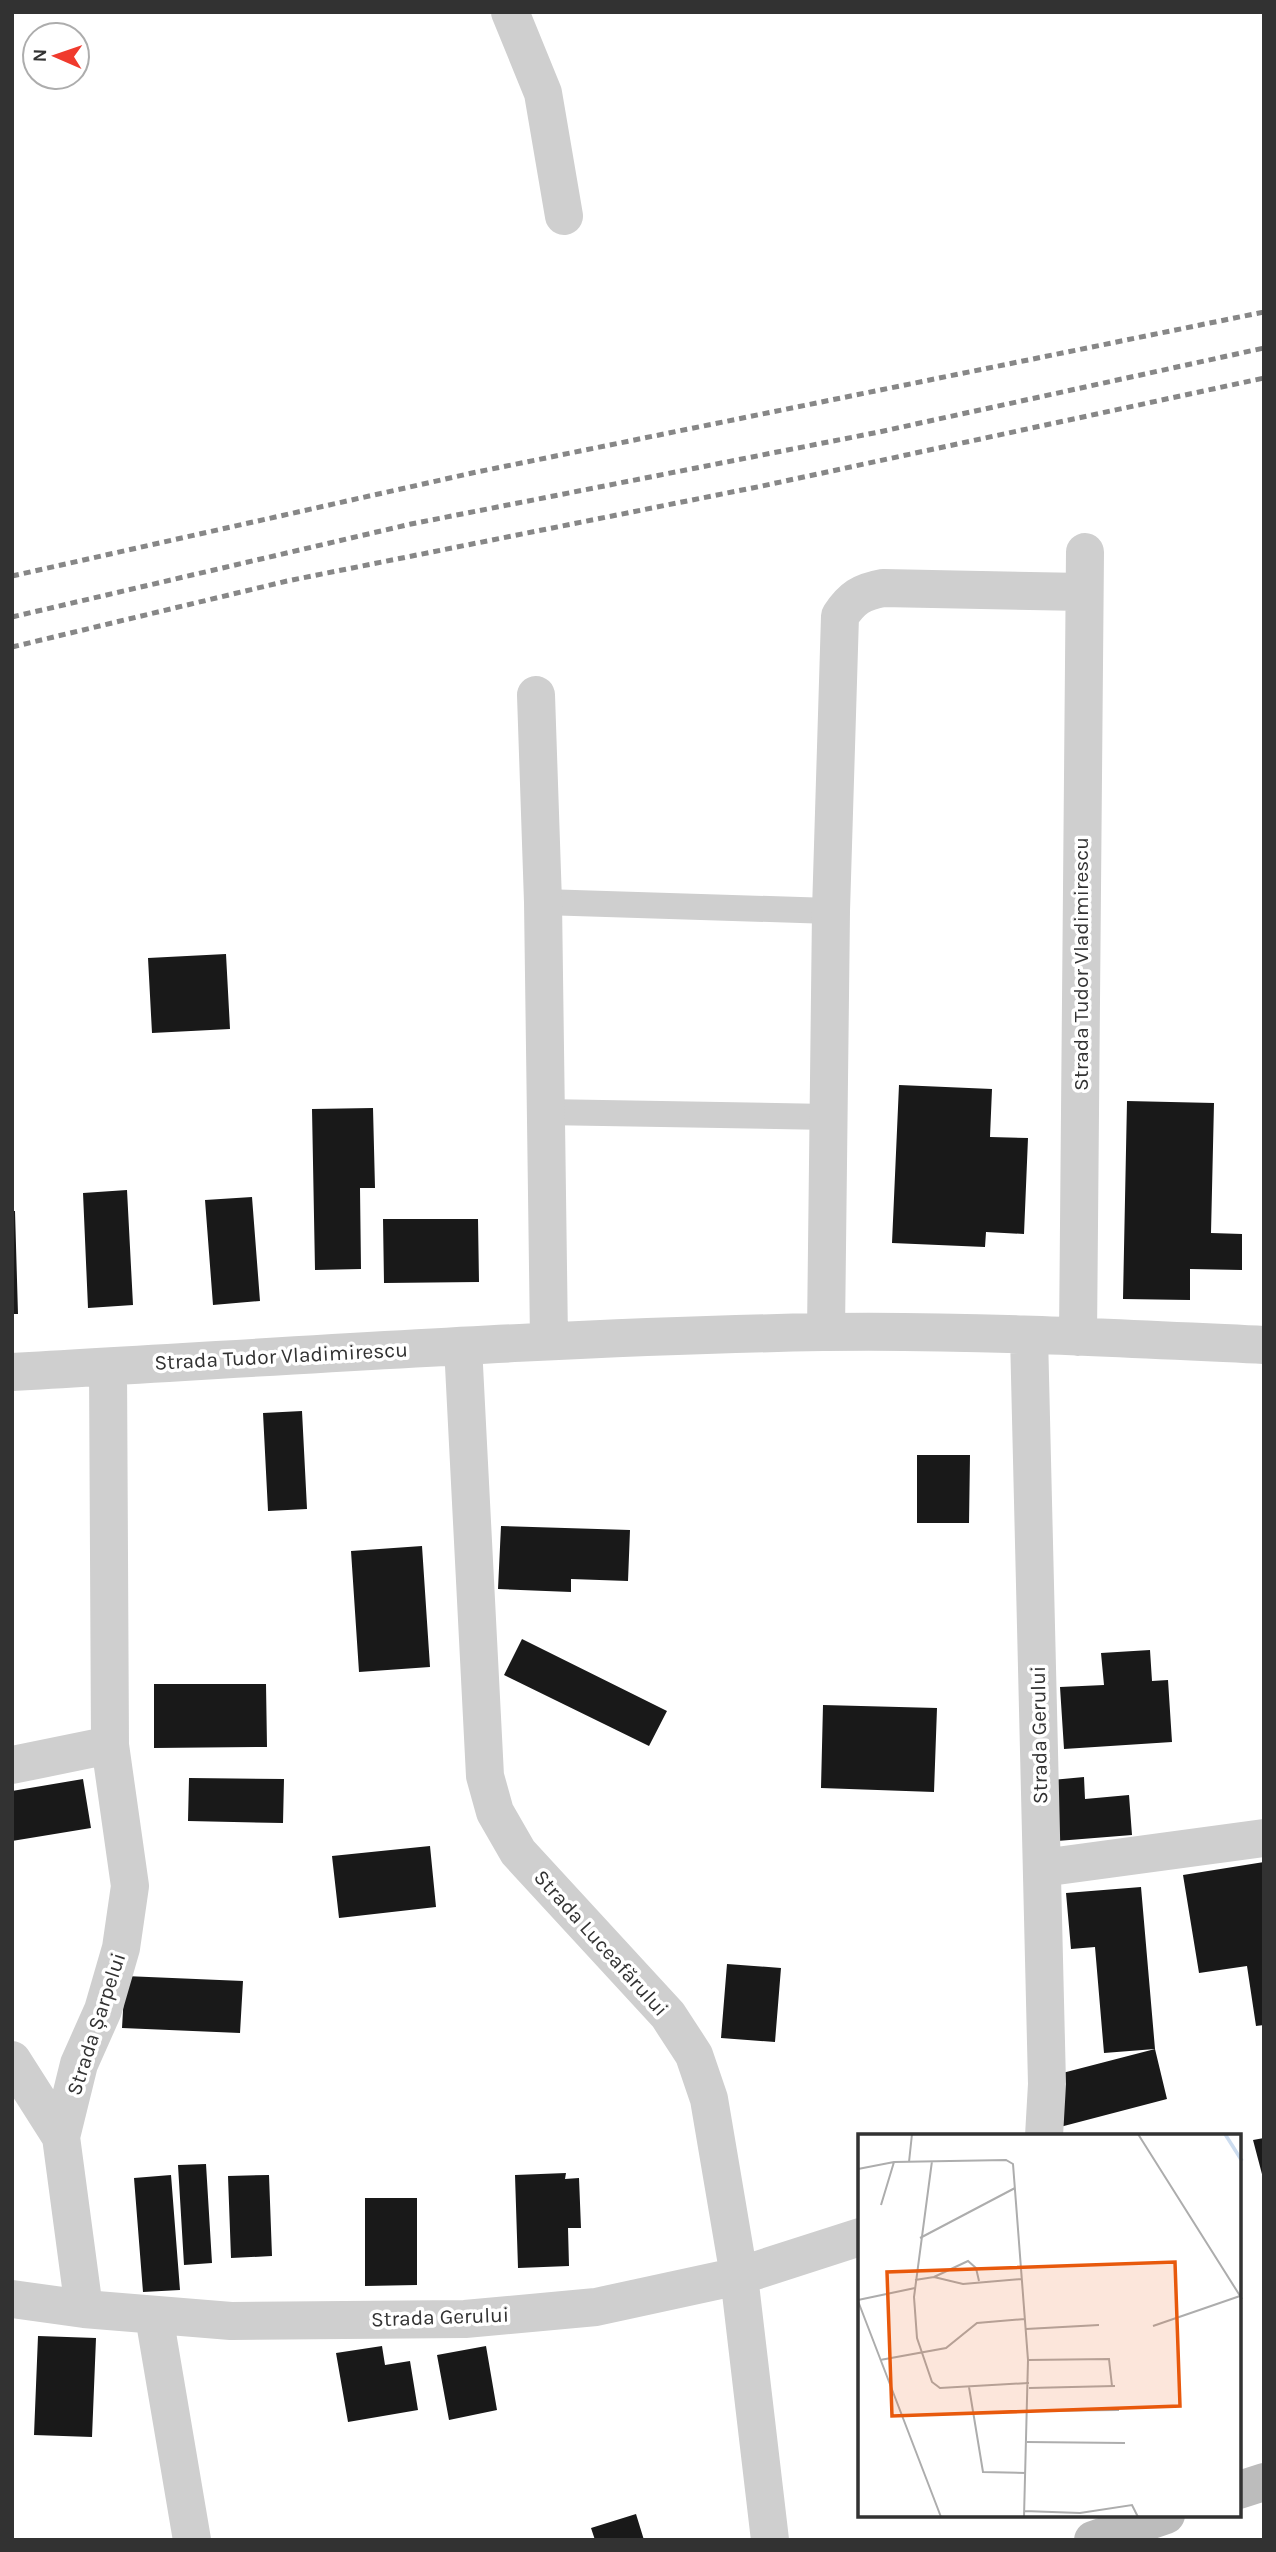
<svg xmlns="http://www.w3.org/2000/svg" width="1276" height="2552" font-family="Karla,sans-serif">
	<rect width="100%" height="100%" fill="#fff"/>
	<!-- building -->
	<path fill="#191919" d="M226 954 230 1029 152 1033 148 958Z
		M899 1085 992 1089 990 1137 1028 1138 1024 1234 986 1232 985 1247 892 1243Z
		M1127 1101 1214 1103 1211 1233 1242 1234V1270L1190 1269V1300L1123 1299Z
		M373 1108 375 1188H360L361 1269 315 1270 312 1109Z
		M127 1190 133 1305 88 1308 83 1193Z
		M252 1197 260 1301 213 1305 205 1200Z
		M12 1211H15L18 1314H12Z
		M383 1219H478L479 1282 384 1283Z
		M302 1411 307 1509 268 1511 263 1413Z
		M917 1455H970L969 1523H917Z
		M501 1526 630 1530 628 1581 571 1579V1592L498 1589Z
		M422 1546 430 1667 359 1672 351 1551Z
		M522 1639 667 1711 649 1746 504 1675Z
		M1150 1650 1152 1681 1168 1680 1172 1742 1064 1749 1060 1687 1104 1685 1101 1653Z
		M154 1684H266L267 1747 154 1748Z
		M823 1705 937 1708 934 1792 821 1788Z
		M1084 1777 1085 1799 1129 1795 1132 1835 1057 1841 1052 1780Z
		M189 1778 284 1779 283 1823 188 1821Z
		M83 1779 91 1828 12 1841V1791Z
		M430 1846 436 1907 339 1918 332 1856Z
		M1264 1862V2025L1256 2026 1247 1966 1199 1973 1183 1875Z
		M1141 1887 1155 2049 1167 2099 1060 2127 1047 2077 1155 2049 1104 2053 1095 1947 1071 1949 1066 1893Z
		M727 1964 781 1968 775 2042 721 2038Z
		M125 1976 243 1981 240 2033 122 2028Z
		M1264 2138V2178H1263L1253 2140Z
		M206 2164 212 2263 184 2265 178 2165Z
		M566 2173 565 2179 579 2178 581 2228H568L569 2266 518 2268 515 2175Z
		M171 2175 180 2290 143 2292 134 2178Z
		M269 2175 272 2256 231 2258 228 2176Z
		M365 2198H417V2285L365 2286Z
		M38 2336 96 2338 92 2437 34 2435Z
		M382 2346 385 2365 410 2361 418 2410 348 2422 336 2353Z
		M486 2346 497 2410 449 2420 437 2355Z
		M636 2514 644 2540H595L591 2528Z"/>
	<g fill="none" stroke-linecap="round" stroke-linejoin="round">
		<!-- lane -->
		<path stroke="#cfcfcf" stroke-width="26" d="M543 902 831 911
			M544 1112 829 1117"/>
		<!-- street -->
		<path stroke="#cfcfcf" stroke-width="38" d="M510 12 543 93 564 216
			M536 695 543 902 549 1340
			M826 1332 831 911 840 616C852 598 861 592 883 588L1084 592
			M1029 1335 1047 2084 1044 2136
			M1078 1337 1085 552
			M463 1346 485 1776 495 1812 518 1852 668 2015 694 2055 709 2099 739 2276 770 2540
			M12 1372C283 1357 553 1337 823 1332 970 1330 1117 1338 1264 1345
			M12 1765 110 1745
			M1042 1868 1264 1838
			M12 2060 61 2137
			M12 2299 84 2309 231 2321 465 2319 596 2307 739 2276 860 2237
			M84 2309 61 2137 79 2064 103 2010 121 1948 130 1886 110 1745 108 1367
			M154 2316 192 2540"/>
		<!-- secondary -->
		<path stroke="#bcbcbc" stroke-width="38" d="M1239 2490 1264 2482
			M1093 2540 1166 2515"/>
		<!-- rail -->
		<path stroke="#878787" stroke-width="5" stroke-dasharray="7 5" stroke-linecap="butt" d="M12 576 472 473 1264 312
			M12 617 411 524 879 432 1264 348
			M12 647 287 581 762 486 1264 378"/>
	</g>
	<g text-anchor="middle" stroke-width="7" stroke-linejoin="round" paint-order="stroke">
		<!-- street labels -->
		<g font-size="21" fill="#323232" stroke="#fff">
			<text transform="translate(1081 964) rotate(-90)" y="7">Strada Tudor Vladimirescu</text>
			<text transform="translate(281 1356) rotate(-3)" y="7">Strada Tudor Vladimirescu</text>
			<text transform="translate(1039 1735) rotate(-91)" y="7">Strada Gerului</text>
			<text transform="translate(601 1943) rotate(48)" y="7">Strada Luceafărului</text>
			<text transform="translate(96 2024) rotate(-72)" y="7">Strada Șarpelui</text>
			<text transform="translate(440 2317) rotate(-2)" y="7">Strada Gerului</text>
		</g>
	</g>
	<!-- overview -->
	<g transform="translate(858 2134)">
		<rect width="383" height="383" fill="#fff"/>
		<path fill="none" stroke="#ccdcef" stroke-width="3.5" d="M367 0 384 27"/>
		<path fill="none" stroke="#adadad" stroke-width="2" d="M280 0 384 165M74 27 56 163 59 204 74 248 82 254 171 249M51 28 54 0M0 35 36 28 148 26 155 30 170 226 166 383M23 71 36 28M62 104 157 54M76 143 110 127 118 134 121 147M57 146 76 143 105 150 163 145M0 166 57 154M0 167 83 383M295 192 382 162M168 195 241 191M22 226 88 214 119 189 167 185M170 226 251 225 254 252M111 253 125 338 168 339M171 254 257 252M170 277 261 276M169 308 267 309M166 377 222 379 274 371 280 383"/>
		<path fill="#e8590c" fill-opacity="0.15" stroke="#e8590c" stroke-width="3.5" d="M317 128 322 272 34 282 29 138Z"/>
		<rect width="383" height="383" fill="none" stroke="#323232" stroke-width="3.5"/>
	</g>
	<!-- border -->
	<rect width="1276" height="2552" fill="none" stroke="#323232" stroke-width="28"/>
	<!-- north arrow -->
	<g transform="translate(56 56) rotate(272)"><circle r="33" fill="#ffffff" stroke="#adadad" stroke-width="2"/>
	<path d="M0-5L12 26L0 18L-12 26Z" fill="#f03a2d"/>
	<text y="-10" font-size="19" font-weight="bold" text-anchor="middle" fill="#323232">N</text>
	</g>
</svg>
